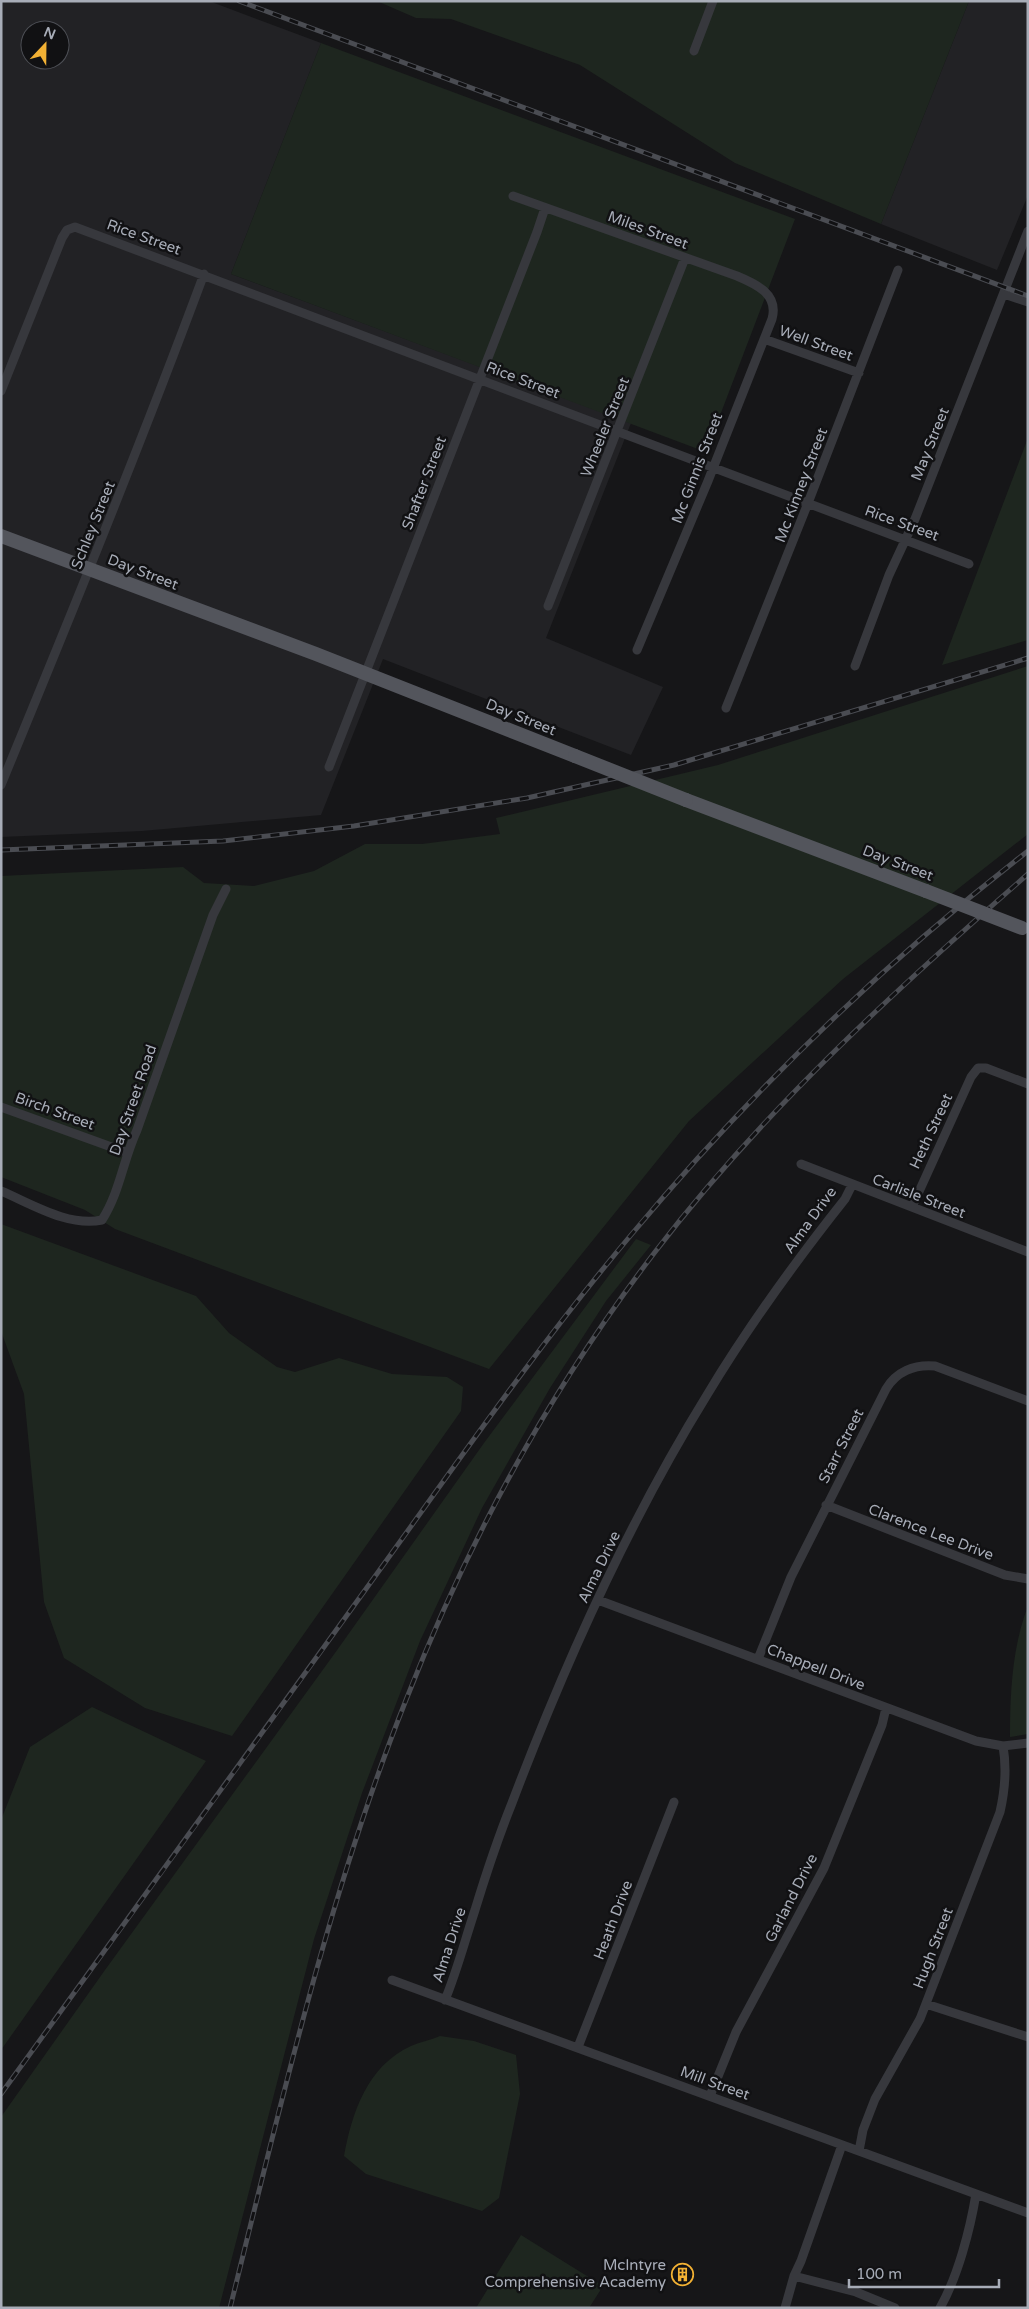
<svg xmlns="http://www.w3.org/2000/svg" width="1029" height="2309" font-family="'Varela Round',sans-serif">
	<rect width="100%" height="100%" fill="#161618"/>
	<!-- built -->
	<path fill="#222225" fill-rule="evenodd" d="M1 1H209L321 43 231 274 631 423 546 638 663 687 631 755 383 659 321 815 142 831 1 837ZM30 30H60V60H30Z
		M969 1H1028V195L997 270 881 224Z"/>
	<!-- green -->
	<path fill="#1e261f" d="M377 1H969L881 224 735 163 580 65 451 19 416 18Z
		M321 43 795 219 706 452 231 274Z
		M1028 438V640L942 665Z
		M1028 666V834L843 979 689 1121 489 1369 115 1229 85 1210 1 1177V876L183 867 204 883 254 886 314 871 365 844H422L500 834 496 818 718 765Z
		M1 1224 196 1296 229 1333 277 1367 295 1372 339 1358 392 1374 447 1377 463 1387 461 1411 232 1736 145 1708 64 1658 44 1602 24 1394 1 1331Z
		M636 1239 651 1245 606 1301 550 1388 482 1508 420 1641 362 1793 314 1939 219 2308H1V2117L105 1970 335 1653 484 1443Z
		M1028 1606V1734L1010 1737C1010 1694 1012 1647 1028 1606Z
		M92 1707 206 1761 1 2050V1820L30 1747Z
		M440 2036 474 2041 516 2055 520 2094 499 2198 482 2211 366 2174 344 2156C352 2113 367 2066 411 2046 420 2042 431 2040 440 2036Z
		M521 2235 603 2286 589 2308H476Z"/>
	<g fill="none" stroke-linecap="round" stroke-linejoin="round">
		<!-- street -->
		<path stroke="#37383d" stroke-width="9" d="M694 51 713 1
			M513 196 737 276C756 284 779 294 772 319L708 481 637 650
			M1004 294 1028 302
			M764 339 859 373
			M1 391 62 238 67 230 75 227 969 564
			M548 606 685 258
			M855 666 889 575 915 519 1028 231
			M726 708 808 503 898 270
			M329 767 537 232 545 208
			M1 785C71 615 140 446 204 274
			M1 1107 128 1153
			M801 1164 1028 1252
			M1 1191C32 1204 68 1227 102 1220 120 1192 123 1160 137 1130L213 915 226 889
			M912 1207 971 1077 978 1068H986L1028 1084
			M826 1505 1005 1575 1028 1579
			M598 1600 976 1741 1003 1746 1028 1743
			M758 1659 791 1577 886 1389C896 1372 914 1364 935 1366L1028 1401
			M392 1980 1028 2213
			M445 2000C457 1971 465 1940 475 1910 486 1874 498 1838 512 1803 565 1663 628 1523 707 1395 748 1327 795 1262 845 1199L852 1185
			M926 2004 1028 2037
			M578 2047 674 1802
			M710 2096 736 2032 824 1868 882 1725 886 1708
			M859 2151 863 2130 875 2099 920 2019 1000 1812C1005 1790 1007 1769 1003 1746
			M794 2276 856 2292 895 2308
			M785 2308 794 2276 801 2261 842 2145
			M940 2308C958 2276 970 2230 976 2194"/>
		<!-- primary -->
		<path stroke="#53555c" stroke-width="14" d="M1 536 316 654 575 756
			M686 800 926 891"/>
		<defs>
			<path id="rail" d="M239 1 1028 296
				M1 850 223 841 354 826 527 798 674 765 1028 658
				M1 2094C122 1927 243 1760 363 1593 450 1473 535 1349 631 1235 749 1094 882 964 1028 851
				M230 2308C281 2104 328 1896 406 1700 468 1541 551 1388 655 1252 763 1111 894 991 1028 874"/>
		</defs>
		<!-- rail casing -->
		<use href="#rail" stroke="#4a4c52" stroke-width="5"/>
		<!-- rail -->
		<use href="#rail" stroke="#111113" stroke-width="3" stroke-dasharray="9" stroke-linecap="butt"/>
		<!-- primary-bridge -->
		<path stroke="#53555c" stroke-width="14" d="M575 756 686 800
			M926 891 1022 928"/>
	</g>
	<!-- icons -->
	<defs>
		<symbol id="building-ring" viewBox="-11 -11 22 22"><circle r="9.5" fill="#111113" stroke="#f2b134" stroke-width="1.5"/><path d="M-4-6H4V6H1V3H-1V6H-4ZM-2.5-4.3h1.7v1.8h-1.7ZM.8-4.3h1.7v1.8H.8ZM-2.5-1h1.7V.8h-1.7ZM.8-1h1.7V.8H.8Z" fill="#f2b134"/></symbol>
	</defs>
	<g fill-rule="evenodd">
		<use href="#building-ring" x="670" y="2262" width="25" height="25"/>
	</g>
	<g text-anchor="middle" stroke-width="5" stroke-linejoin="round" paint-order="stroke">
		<!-- street labels -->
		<g font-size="15" fill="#a8adb8" stroke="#111113">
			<text transform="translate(648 230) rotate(20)" y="5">Miles Street</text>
			<text transform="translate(144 237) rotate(20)" y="5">Rice Street</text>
			<text transform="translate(816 343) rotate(20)" y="5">Well Street</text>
			<text transform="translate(523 380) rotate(21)" y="5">Rice Street</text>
			<text transform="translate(605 427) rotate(-68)" y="5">Wheeler Street</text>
			<text transform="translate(930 444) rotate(-68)" y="5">May Street</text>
			<text transform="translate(697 468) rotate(-69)" y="5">Mc Ginnis Street</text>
			<text transform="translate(424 483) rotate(-69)" y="5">Shafter Street</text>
			<text transform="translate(801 485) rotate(-69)" y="5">Mc Kinney Street</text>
			<text transform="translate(902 523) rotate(20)" y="5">Rice Street</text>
			<text transform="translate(93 525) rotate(-68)" y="5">Schley Street</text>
			<text transform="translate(143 572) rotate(21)" y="5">Day Street</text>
			<text transform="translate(521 717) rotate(22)" y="5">Day Street</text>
			<text transform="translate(898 863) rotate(21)" y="5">Day Street</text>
			<text transform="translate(133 1100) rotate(-71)" y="5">Day Street Road</text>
			<text transform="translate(55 1111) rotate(20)" y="5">Birch Street</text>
			<text transform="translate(931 1131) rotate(-65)" y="5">Heth Street</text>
			<text transform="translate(919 1196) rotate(21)" y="5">Carlisle Street</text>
			<text transform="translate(810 1220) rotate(-54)" y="5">Alma Drive</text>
			<text transform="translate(841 1446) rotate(-63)" y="5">Starr Street</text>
			<text transform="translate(931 1532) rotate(21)" y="5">Clarence Lee Drive</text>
			<text transform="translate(599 1567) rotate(-64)" y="5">Alma Drive</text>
			<text transform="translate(816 1667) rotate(21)" y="5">Chappell Drive</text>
			<text transform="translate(791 1898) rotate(-63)" y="5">Garland Drive</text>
			<text transform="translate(613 1920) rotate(-69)" y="5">Heath Drive</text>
			<text transform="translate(449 1945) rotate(-72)" y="5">Alma Drive</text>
			<text transform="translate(933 1948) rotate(-69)" y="5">Hugh Street</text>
			<text transform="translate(715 2083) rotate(20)" y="5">Mill Street</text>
		</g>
		<!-- poi labels -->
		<g font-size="15" fill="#a8adb8" stroke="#111113" text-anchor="end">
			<text x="666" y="2270">McIntyre<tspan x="666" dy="17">Comprehensive Academy</tspan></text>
		</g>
	</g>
	<!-- border -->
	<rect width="1029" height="2309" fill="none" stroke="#a8adb8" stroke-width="5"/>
	<!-- north arrow -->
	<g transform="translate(45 45) rotate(22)"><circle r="24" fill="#111113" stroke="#4d4f55"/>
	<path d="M0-4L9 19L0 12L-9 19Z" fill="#f2b134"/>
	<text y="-8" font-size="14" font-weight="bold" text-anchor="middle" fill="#a8adb8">N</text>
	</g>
	<!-- scale -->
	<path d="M849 2279v8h150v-8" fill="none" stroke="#a8adb8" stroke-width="2.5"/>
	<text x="856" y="2279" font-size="15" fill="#a8adb8" stroke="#111113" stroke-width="4" paint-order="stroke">100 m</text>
</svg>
